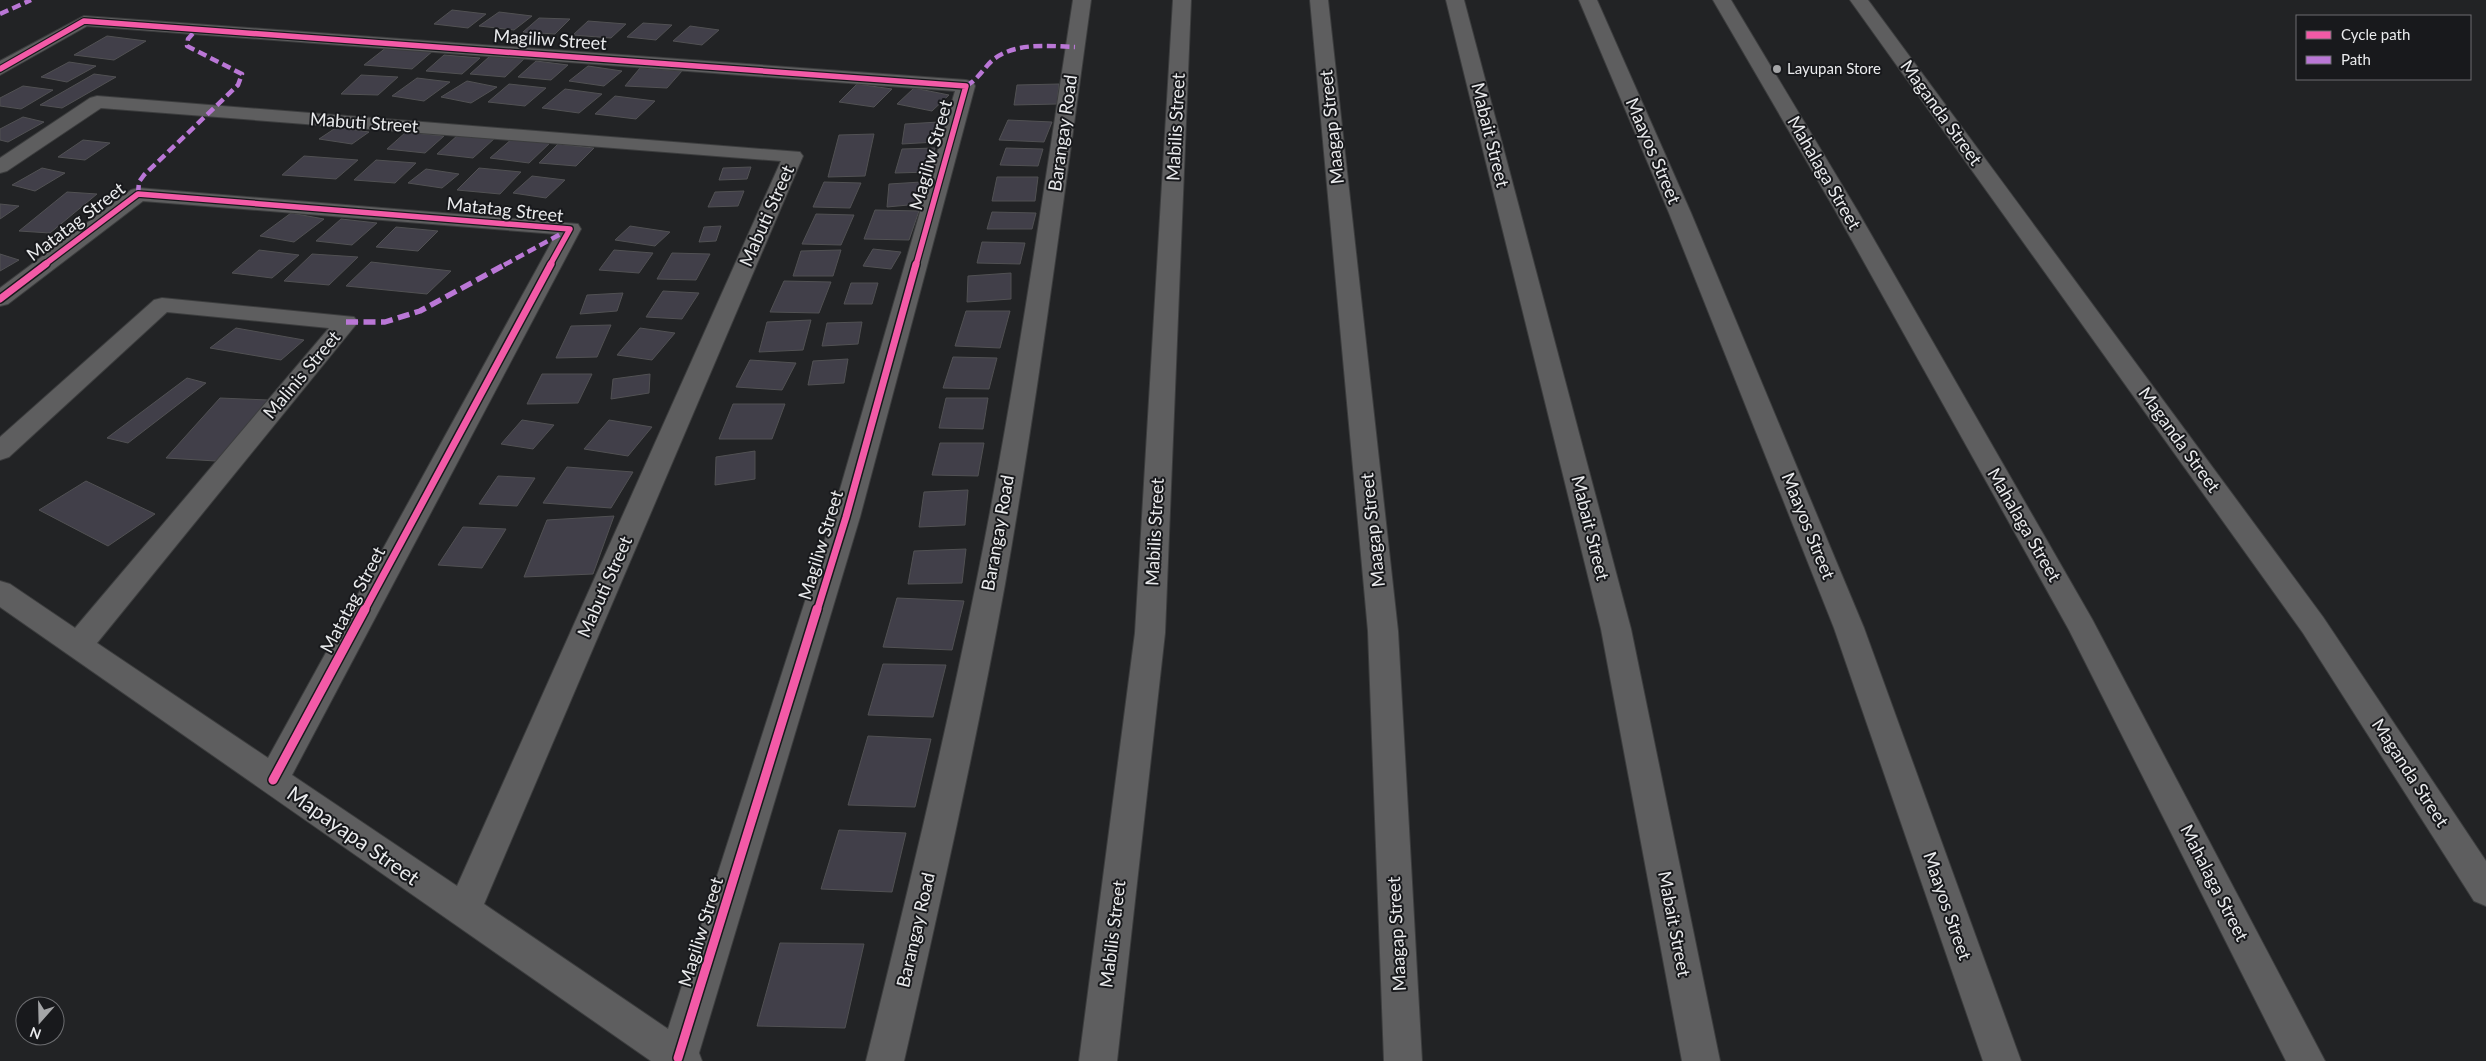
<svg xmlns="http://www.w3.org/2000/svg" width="2486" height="1061" font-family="Lato,sans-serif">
	<rect width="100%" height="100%" fill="#222325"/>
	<!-- building -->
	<path fill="#413f49" stroke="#515153" d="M452 10 486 14 468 28 434 24Z
		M499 12 532 16 514 30 479 26Z
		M539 18 570 19 555 34 523 32Z
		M588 21 626 24 611 38 573 35Z
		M643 23 672 25 656 40 627 37Z
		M690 26 719 30 702 45 673 41Z
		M107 36 146 41 114 60 74 55Z
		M387 47 434 50 412 69 364 65Z
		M444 55 480 58 462 74 426 71Z
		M490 56 525 58 505 77 470 74Z
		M536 61 568 65 551 80 518 77Z
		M69 62 96 66 67 82 41 77Z
		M588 66 622 71 604 86 569 81Z
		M640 68 682 71 667 88 625 86Z
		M94 74 116 77 62 108 40 105Z
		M361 75 398 77 378 95 341 94Z
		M417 78 450 82 424 101 392 96Z
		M467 81 497 87 471 103 441 97Z
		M509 84 546 88 525 106 488 102Z
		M857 84 892 89 874 107 839 102Z
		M1059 84 1057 104 1014 105 1017 85Z
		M23 86 53 90 21 109 0 106V98Z
		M914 88 949 95 932 111 897 104Z
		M565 89 602 94 579 113 542 108Z
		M615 96 655 101 636 119 595 114Z
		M23 117 44 122 8 142 0 140V129Z
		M1008 120 1052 122 1044 142 999 140Z
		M939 122 936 142 902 144 905 124Z
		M337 127 369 132 352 144 319 139Z
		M406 132 444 136 425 153 387 149Z
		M459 134 495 138 473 158 437 154Z
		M874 134 865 176 828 177 839 135Z
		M513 138 551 142 529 163 490 158Z
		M83 140 110 143 85 160 58 157Z
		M558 144 594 148 576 166 539 163Z
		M935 148 930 172 895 173 902 149Z
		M1006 148 1043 149 1038 166 1000 165Z
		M304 156 358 160 336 179 282 175Z
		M376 160 416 163 395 183 354 180Z
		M751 167 747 179 719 180 723 168Z
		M42 168 65 173 35 191 12 185Z
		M479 168 521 172 500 194 457 190Z
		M426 169 459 174 442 188 408 183Z
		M532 176 565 180 546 198 513 193Z
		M997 177H1038L1035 201H992Z
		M824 182 861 183 850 208 813 207Z
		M921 182 919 204 887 207 889 184Z
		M744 191 738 206 708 207 715 192Z
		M67 192 97 194 50 233 19 231Z
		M0 204 19 206 0 219Z
		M875 210 919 211 909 240 864 239Z
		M992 212 1036 213 1032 229H987Z
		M291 213 324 219 294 242 260 236Z
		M816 214 854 215 841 245 802 244Z
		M341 219 377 223 352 245 316 241Z
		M630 226 670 232 655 246 615 240Z
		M721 226 716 241 699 242 704 227Z
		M396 227 438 231 418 251 376 247Z
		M982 242 1025 243 1020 264 977 263Z
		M873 249 901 252 891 269 863 266Z
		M259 250 299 255 272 278 232 273Z
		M614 250 653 253 639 273 599 270Z
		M841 250 833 276H793L801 251Z
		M672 253 710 254 696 280 657 279Z
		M0 254 19 260 0 271Z
		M312 254 358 257 329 285 284 281Z
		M371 262 451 271 427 294 346 286Z
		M1011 273V299L967 302 968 276Z
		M784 281 831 282 819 313 770 312Z
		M851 283H878L872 304H844Z
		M663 291 699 293 682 319 646 317Z
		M623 293 617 311 580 314 587 295Z
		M966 311H1010L1000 348 955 346Z
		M811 320 803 350 759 352 767 322Z
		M862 322 858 344 822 346 827 323Z
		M611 325 597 357 556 358 571 326Z
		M236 328 304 340 281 360 210 348Z
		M640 328 675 333 652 360 617 355Z
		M953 357 997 358 989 389 943 388Z
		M848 359 844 383 808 385 813 361Z
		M750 360 796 363 782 390 736 387Z
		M542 374H592L578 403 527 404Z
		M650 374 649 393 611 399 613 379Z
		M187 378 206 383 128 443 107 438Z
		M220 398 268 400 216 461 166 458Z
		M946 398H988L983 429 939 428Z
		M733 404H785L772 439H719Z
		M522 420 554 425 533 449 501 444Z
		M609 420 652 427 628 456 584 449Z
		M940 443H984L978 476 932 475Z
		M755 451V479L715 485 716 457Z
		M567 467 633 472 611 508 543 503Z
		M498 476 535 478 517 506 479 504Z
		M86 481 155 514 108 546 39 510Z
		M968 490 965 525 919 527 924 492Z
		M614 516 593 574 524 577 547 520Z
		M463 527 506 529 482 568 438 565Z
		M966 549 962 583 908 584 914 551Z
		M897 598 964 601 952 650 883 647Z
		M883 664 946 665 933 717 868 715Z
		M868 736 931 739 915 807 848 805Z
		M839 830 906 833 892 892 821 889Z
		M780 943 864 944 845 1028 757 1026Z"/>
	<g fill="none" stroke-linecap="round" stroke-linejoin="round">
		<defs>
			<path id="street" d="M1173 0H1191L1165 633 1117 1061H1079L1135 633Z
				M1310 0H1328L1398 631 1422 1061H1384L1368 631Z
				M1446 0H1464L1631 629 1720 1061H1682L1601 629Z
				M1579 0H1597L1691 213 1864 628 2021 1061H1983L1834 628 1669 213Z
				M1713 0H1731L1857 210 2092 619 2325 1061H2286L2069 630 1835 210Z
				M1850 0H1868L2323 617 2486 861V906L2474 901 2303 633Z
				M84 16 966 80 973 82 975 86 860 517 699 1053 702 1061H651L0 607V581L10 584 75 628 329 328 167 312 9 457 0 460V437L154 300 162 298 354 317 358 322 354 327 97 643 268 758 556 234 143 201 8 304 0 306V288L131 190 138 188 578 224 581 229 292 775 457 886 781 161 101 108 7 171 0 173V158L90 98 97 96 800 152 803 156 484 904 668 1029 832 517 955 91 87 26 0 75V61Z"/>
			<path id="secondary" d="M1073 0H1091C1064 195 1039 390 1005 584 976 744 940 903 904 1061H866C905 903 944 744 976 584 1015 391 1043 195 1073 0Z"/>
		</defs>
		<!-- street casing -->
		<use href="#street" stroke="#3c3d3e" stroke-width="2"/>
		<!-- secondary casing -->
		<use href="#secondary" stroke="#3c3d3e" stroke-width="2"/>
		<!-- street -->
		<use href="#street" fill="#5e5e5f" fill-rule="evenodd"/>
		<!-- secondary -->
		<use href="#secondary" fill="#5e5e5f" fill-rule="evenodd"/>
		<!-- quiet-far1 -->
		<path stroke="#ba77d6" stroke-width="4.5" stroke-dasharray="9 4.5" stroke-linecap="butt" d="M0 14 31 0
			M966 86C979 79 984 67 994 59 1017 42 1048 46 1075 47
			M138 194 139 182 144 175 238 85 242 74 187 46 188 39 196 30
			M504 265 568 230"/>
		<!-- quiet -->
		<path stroke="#ba77d6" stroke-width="5.5" stroke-dasharray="12 5.5" stroke-linecap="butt" d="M346 322H385L420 311 506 264"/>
		<defs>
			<path id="cycleway-far2" d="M0 69 84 21 966 86 916 265
				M44 265 138 194 570 229 550 265"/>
			<path id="cycleway-far1" d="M0 299 46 264
				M364 611 551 264
				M817 611 846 517 916 264"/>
			<path id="cycleway" d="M273 780 365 609
				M678 1058 817 609"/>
		</defs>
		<!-- cycleway-far2 casing -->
		<use href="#cycleway-far2" stroke="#18191c" stroke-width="8"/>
		<!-- cycleway-far1 casing -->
		<use href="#cycleway-far1" stroke="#18191c" stroke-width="10"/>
		<!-- cycleway casing -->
		<use href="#cycleway" stroke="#18191c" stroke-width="12"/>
		<!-- cycleway-far2 -->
		<use href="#cycleway-far2" stroke="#f35aa7" stroke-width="5.5"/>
		<!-- cycleway-far1 -->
		<use href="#cycleway-far1" stroke="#f35aa7" stroke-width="7"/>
		<!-- cycleway -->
		<use href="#cycleway" stroke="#f35aa7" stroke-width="9"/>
	</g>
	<!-- markers -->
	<circle fill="#a4a5a7" stroke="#18191c" stroke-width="2" cx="1777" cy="69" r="5"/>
	<g text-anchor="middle" stroke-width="4" stroke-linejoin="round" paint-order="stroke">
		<!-- far-poi labels -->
		<g font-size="15" fill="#eaebed" stroke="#18191c" text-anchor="start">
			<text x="1787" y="74">Layupan Store</text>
		</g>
		<!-- street labels -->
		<g font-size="18" fill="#eaebed" stroke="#18191c">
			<text transform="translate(550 40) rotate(4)" y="6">Magiliw Street</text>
			<text transform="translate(1941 113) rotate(54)" y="6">Maganda Street</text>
			<text transform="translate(364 123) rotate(4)" y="6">Mabuti Street</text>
			<text transform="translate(1176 127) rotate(-87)" y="6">Mabilis Street</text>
			<text transform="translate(1332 127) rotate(-96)" y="6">Maagap Street</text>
			<text transform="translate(1063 133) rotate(-82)" y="6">Barangay Road</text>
			<text transform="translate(1490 135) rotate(76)" y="6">Mabait Street</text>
			<text transform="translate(1653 151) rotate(67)" y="6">Maayos Street</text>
			<text transform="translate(931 155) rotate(-74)" y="6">Magiliw Street</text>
			<text transform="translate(1824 173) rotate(60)" y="6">Mahalaga Street</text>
			<text transform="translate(505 210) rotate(6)" y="6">Matatag Street</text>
			<text transform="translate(767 216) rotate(-66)" y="6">Mabuti Street</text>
			<text transform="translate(76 222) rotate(-37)" y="6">Matatag Street</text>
			<text transform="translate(302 375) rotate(-50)" y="6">Malinis Street</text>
			<text transform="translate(2179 440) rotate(54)" y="6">Maganda Street</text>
			<text transform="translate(2024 525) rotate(60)" y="6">Mahalaga Street</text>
			<text transform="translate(1808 526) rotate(68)" y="6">Maayos Street</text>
			<text transform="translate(1590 528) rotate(76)" y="6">Mabait Street</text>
			<text transform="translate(1373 530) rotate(-96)" y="6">Maagap Street</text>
			<text transform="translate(1155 532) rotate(-87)" y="6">Mabilis Street</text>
			<text transform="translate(998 533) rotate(-80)" y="6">Barangay Road</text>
			<text transform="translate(821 545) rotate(-73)" y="6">Magiliw Street</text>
			<text transform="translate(605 587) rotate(-66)" y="6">Mabuti Street</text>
			<text transform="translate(353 600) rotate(-62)" y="6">Matatag Street</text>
			<text transform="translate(2410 773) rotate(57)" y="6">Maganda Street</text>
			<text transform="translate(2214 883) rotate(63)" y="6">Mahalaga Street</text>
			<text transform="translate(1947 906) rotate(71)" y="6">Maayos Street</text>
			<text transform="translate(1674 924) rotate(79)" y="6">Mabait Street</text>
			<text transform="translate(916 930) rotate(-77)" y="6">Barangay Road</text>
			<text transform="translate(701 932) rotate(-73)" y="6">Magiliw Street</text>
			<text transform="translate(1113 934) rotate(-83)" y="6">Mabilis Street</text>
			<text transform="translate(1397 934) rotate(-93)" y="6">Maagap Street</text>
		</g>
		<!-- near-street labels -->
		<g font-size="21" fill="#eaebed" stroke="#18191c">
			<text transform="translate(353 836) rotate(35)" y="7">Mapayapa Street</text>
		</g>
	</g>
	<!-- legend -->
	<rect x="2296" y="15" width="175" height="65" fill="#18191c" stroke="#6c6d70"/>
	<rect x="2306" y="31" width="25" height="8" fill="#f35aa7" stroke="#6c6d70"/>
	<text x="2341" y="40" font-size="15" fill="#eaebed">Cycle path</text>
	<rect x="2306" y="56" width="25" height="8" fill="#ba77d6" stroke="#6c6d70"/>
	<text x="2341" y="65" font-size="15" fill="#eaebed">Path</text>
	<!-- north arrow -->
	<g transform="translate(40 1021) rotate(200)"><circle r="24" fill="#18191c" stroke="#6c6d70"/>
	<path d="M0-4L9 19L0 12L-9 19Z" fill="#a4a5a7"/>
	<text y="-8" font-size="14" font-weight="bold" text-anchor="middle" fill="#eaebed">N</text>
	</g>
</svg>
